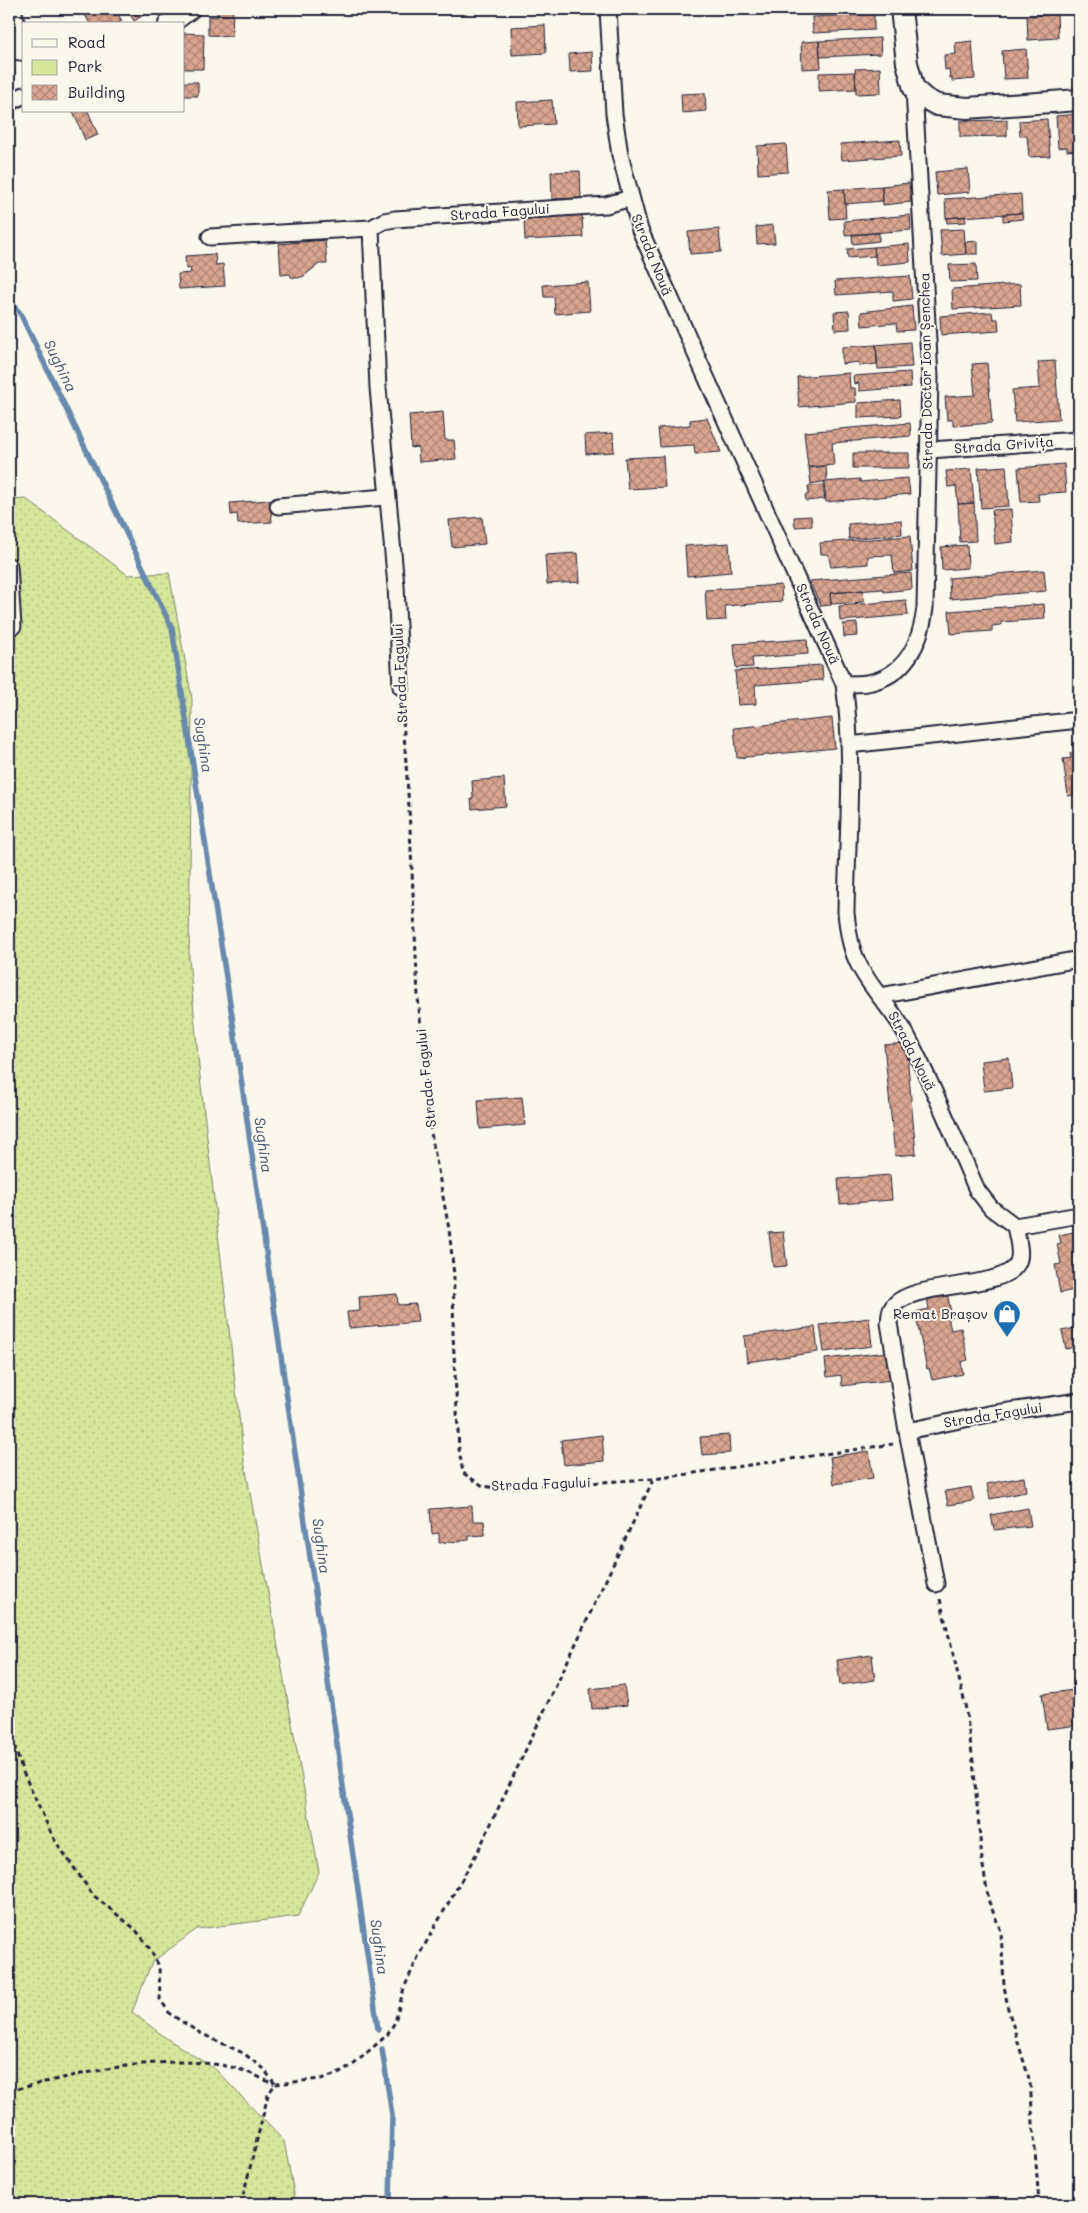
<svg xmlns="http://www.w3.org/2000/svg" width="1088" height="2213" font-family="Mali,sans-serif">
	<defs>
		<pattern id="green-dots" width="8" height="8" patternUnits="userSpaceOnUse" patternTransform="scale(1.25)"><rect width="8" height="8" fill="#d6e69a"/><path d="M2 2h.1M6 6h.1" fill="none" stroke="#b7c586" stroke-width="1.8" stroke-linecap="round"/></pattern>
		<pattern id="building-cross-hatch" width="8" height="8" patternUnits="userSpaceOnUse" patternTransform="scale(1.25)"><rect width="8" height="8" fill="#daa590"/><path d="M0 0l8 8M0 8l8-8" fill="none" stroke="#b08677"/></pattern>
	</defs>
	<rect width="100%" height="100%" fill="#fbf7ec"/>
	<filter id="ink" filterUnits="userSpaceOnUse"><feTurbulence type="fractalNoise" baseFrequency=".02" numOctaves="2"/><feDisplacementMap in="SourceGraphic" scale="10" xChannelSelector="R" yChannelSelector="G"/><feConvolveMatrix kernelMatrix="1 2 1 2 8 2 1 2 1" color-interpolation-filters="sRGB"/></filter>
	<g filter="url(#ink)">
		<!-- green -->
		<path fill="url(#green-dots)" stroke="#7c846a" d="M26 499 128 575 169 573 192 699 189 958 199 1068 244 1460 319 1872 298 1916 197 1929 152 1962 132 2012 166 2038 215 2069 284 2141 296 2204H9V500Z"/>
		<g fill="none" stroke-linecap="round" stroke-linejoin="round">
			<!-- stream -->
			<path stroke="#6989ab" stroke-width="5.5" d="M9 301 20 313 172 628 232 1016 378 2029
				M382 2049 392 2115 390 2204"/>
		</g>
		<!-- building -->
		<path fill="url(#building-cross-hatch)" stroke="#22223b" d="M92 9H115L122 21 117 24H90L84 13Z
			M127 9H145L147 13 134 21Z
			M217 9H233L232 36 208 35V16L217 17Z
			M874 14V30L813 33 812 17Z
			M1057 14 1058 38 1028 40 1027 16Z
			M545 25 546 53 512 55 511 27Z
			M184 33 204 34 203 69H184Z
			M880 38 881 54 820 57 819 41Z
			M819 41 821 68 802 69 801 42Z
			M972 41 975 79 952 81V77L950 78 949 69 945 70 944 55 956 54 955 43Z
			M1026 49 1028 78 1004 79 1002 51Z
			M592 52 593 71 570 72 569 54Z
			M1075 55H1079V80H1077Z
			M9 68H15L14 84H9Z
			M880 68 881 93 856 94 855 69Z
			M855 72 856 89 819 91V73Z
			M184 82H198V96H184Z
			M705 93 706 111 682 113 681 94Z
			M552 100 554 124 518 126 517 102Z
			M73 111H88L98 135 85 140Z
			M1079 114V150L1067 151V147L1058 148 1056 116Z
			M1047 119 1050 156 1029 157 1027 136H1020L1019 121Z
			M1007 120V136L960 137V121Z
			M900 140 901 156 842 160 840 144Z
			M786 144 788 172 758 174 757 146Z
			M968 169 970 192 937 195 935 172Z
			M580 171 581 198 552 199 551 172Z
			M909 183 911 202 883 205 882 186Z
			M882 186 883 201 845 204 844 189Z
			M844 189 846 218 830 219 828 190Z
			M1021 194 1022 213 946 218 945 199Z
			M1022 213 1023 219 1003 221V214Z
			M582 215 583 237 525 240 524 218Z
			M910 215 911 230 845 235 844 221Z
			M965 216 966 222 947 223 946 218Z
			M773 225 775 243 757 244 756 227Z
			M719 229 721 252 690 254 688 232Z
			M964 229 966 254 942 256 940 230Z
			M879 233V241L853 244 852 235Z
			M325 240 327 264H319L304 276 298 278 291 277 290 274 281 275 279 244Z
			M978 241V254H966L965 242Z
			M909 244 910 262 876 265 874 247Z
			M874 247 875 256 848 258 847 249Z
			M215 254 216 265 223 264 225 286 179 289 178 274 191 273 190 268 186 269 185 256Z
			M976 264 977 281 950 282 949 265Z
			M910 276 912 299 893 301V291L836 295 835 281Z
			M588 282 590 311 555 314 554 297H544L543 285Z
			M1020 284 1021 305 953 309 952 289Z
			M912 306 914 330 897 331 896 323 862 326 861 312Z
			M849 311 850 329 835 330 834 312Z
			M992 312 993 319H998L999 331 941 335 940 316Z
			M910 342 912 367 878 369 876 345Z
			M876 345 877 364 859 366V362L842 364V347Z
			M1055 361 1059 419 1015 422 1012 390 1040 388 1038 362Z
			M987 363 992 423 953 426V420H947L945 397 975 395 972 364Z
			M910 372 911 387 859 391V383L854 384 853 376Z
			M849 373 850 388H855L856 402 799 407 797 377Z
			M900 400 901 416 858 418V403Z
			M443 412 445 440H454L456 459 419 462 418 447 411 448 409 415Z
			M707 418 721 452 695 454 694 445 660 447 658 428 690 425V420Z
			M910 423 911 436 832 443 834 465 808 467 804 432Z
			M613 433 614 452 586 454 585 435Z
			M853 453H909V468H853Z
			M663 456 665 487 628 489 625 458Z
			M1064 464 1066 492 1038 494 1039 501 1021 502 1018 468Z
			M826 466 827 481 811 484 809 468Z
			M1006 466 1009 506 981 508 978 468Z
			M971 469 974 503 958 504 956 486 948 487 946 471Z
			M908 478 910 494 826 502 824 482 860 479V482Z
			M823 485 825 499 806 501 805 495 809 494 808 486Z
			M270 500 272 522 238 524 237 514 231 515 230 503Z
			M974 503 976 541 960 542 958 504Z
			M1011 509 1013 542 995 544 992 510Z
			M811 516 812 526 795 527 794 517Z
			M482 517 485 544 452 547 449 520Z
			M901 520 902 534 849 539 848 524Z
			M910 536 913 571 894 573 892 555 868 556V564L831 567 828 554H821L820 543Z
			M729 543 731 572 687 576 685 546Z
			M967 545 968 568 942 570 941 547Z
			M578 553 580 582 547 584 545 555Z
			M1044 570 1046 591 950 599 949 578Z
			M911 573 912 589 884 592 883 589 830 593 831 605 821 606 809 581Z
			M781 585 782 602 725 606 726 620 707 621 705 590Z
			M863 590 864 602 831 604 830 593Z
			M906 600 908 615 840 621 839 606Z
			M1044 604 1045 619 1001 622V625L992 626V631L951 634 949 611Z
			M857 623 858 636 844 637 843 624Z
			M807 639 808 654 752 658 753 667 736 668 734 644Z
			M822 665 823 680 755 685 756 704 738 705 735 671Z
			M832 718 835 748 737 758 734 728Z
			M1079 752V794L1068 796 1063 759 1071 758 1070 753Z
			M504 778 506 806 472 809 471 799 473 798 472 781Z
			M906 1043 916 1154 895 1156 884 1045Z
			M1009 1058 1012 1088 984 1091 981 1061Z
			M522 1097 525 1125 480 1129 478 1100Z
			M890 1175 892 1200 840 1204 838 1179Z
			M1079 1231V1289L1060 1293 1055 1265 1061 1264 1057 1244 1061 1243 1059 1235Z
			M783 1232 787 1266 773 1267 769 1233Z
			M947 1293 952 1317 948 1318 951 1330 961 1328 968 1360 961 1362 963 1374 932 1380 929 1368 927 1369 915 1312 929 1309 927 1297Z
			M397 1294 398 1305 416 1304 418 1322 349 1328 347 1312 360 1311 359 1297Z
			M869 1318 872 1346 824 1352 820 1325Z
			M815 1327 818 1352 747 1362 744 1336Z
			M1079 1327V1346L1066 1349 1062 1331Z
			M888 1352 891 1380 842 1386 841 1375 827 1377 825 1359Z
			M602 1435 604 1461 564 1465 561 1440Z
			M729 1435 730 1453 702 1455 700 1437Z
			M869 1451 873 1478 834 1484 830 1457Z
			M1024 1477 1026 1492 990 1499 987 1484Z
			M971 1487 974 1501 948 1505 945 1491Z
			M472 1506 473 1521H484L485 1535 469 1536V1540L439 1543V1533L432 1534 430 1509Z
			M1028 1508 1031 1526 994 1530 991 1515Z
			M872 1655 875 1680 840 1685 837 1660Z
			M624 1685 627 1705 592 1709 590 1689Z
			M1074 1690 1079 1725 1047 1729 1042 1694Z"/>
		<g fill="none" stroke-linecap="round" stroke-linejoin="round">
			<defs>
				<path id="street" d="M13 9 23 50
					M608 9 614 114 620 155 640 230 844 684C855 758 847 838 846 913 848 930 850 946 857 961 869 988 892 1008 906 1034 933 1084 954 1138 977 1190L991 1208 1015 1226
					M9 103 24 95
					M371 228 378 388 396 586 401 687
					M210 237 371 228 384 221 395 219 606 205 631 198
					M929 450 1079 440
					M278 506 386 497
					M9 566 13 626
					M844 684C851 684 860 684 867 683 906 676 921 642 925 608L930 377 914 89
					M849 745 1079 720
					M880 996 1079 959
					M1015 1226 1079 1215
					M907 1431 989 1414 1079 1401
					M936 1584 907 1431 889 1323C890 1318 889 1312 892 1308 909 1280 1002 1291 1017 1264 1023 1254 1017 1238 1015 1226"/>
				<path id="secondary" d="M901 9 907 63 914 89 924 98 937 105 967 108 1079 100
					M169 24 189 9
					M9 48 24 50"/>
			</defs>
			<!-- street casing -->
			<use href="#street" stroke="#22223b" stroke-width="19"/>
			<!-- secondary casing -->
			<use href="#secondary" stroke="#22223b" stroke-width="24"/>
			<!-- path -->
			<path stroke="#22223b" stroke-width="3" stroke-dasharray="5 4" stroke-linecap="butt" d="M402 703 409 808 418 997 431 1133 449 1229 454 1275 453 1335 459 1449 463 1473 483 1486 497 1488 654 1479 893 1444
				M940 1599 965 1704 973 1761 982 1860 989 1902 1001 1931 1004 1985 1008 2009 1030 2082 1039 2204
				M9 1729 22 1770 54 1839 93 1895 135 1929 147 1944 159 1966 160 1999 170 2014 200 2033 243 2053 263 2068 275 2084
				M9 2091C77 2074 166 2051 235 2068 248 2071 262 2079 274 2084
				M241 2204 268 2095 275 2084 321 2079 340 2073 353 2065 387 2035 395 2022 404 1988 419 1955 479 1849 653 1480"/>
			<!-- street -->
			<use href="#street" stroke="#fbf7ec" stroke-width="15"/>
			<!-- secondary -->
			<use href="#secondary" stroke="#fbf7ec" stroke-width="20"/>
		</g>
	</g>
	<!-- icons -->
	<defs>
		<symbol id="shop-pin" viewBox="-11 -11 22 30"><path d="M0 17L-7.5 6A9.5 9.5 0 1 1 7.5 6Z" fill="#1f6fb2" stroke="#fbf7ec"/><path d="M-5-2.5h2.3a2.7 3.5 0 0 1 5.4 0H5L5.5 6h-11ZM-1.5-2.5h3a1.5 2.3 0 0 0-3 0Z" fill="#fff"/></symbol>
	</defs>
	<g fill-rule="evenodd">
		<use href="#shop-pin" x="991" y="1298" width="32" height="43"/>
	</g>
	<g text-anchor="middle" stroke-width="4" stroke-linejoin="round" paint-order="stroke">
		<!-- street labels -->
		<g font-size="14" fill="#22223b" stroke="#fbf7ec">
			<text transform="translate(500 212) rotate(-4)" y="5">Strada Fagului</text>
			<text transform="translate(652 255) rotate(68)" y="5">Strada Nouă</text>
			<text transform="translate(926 371) rotate(-91)" y="5">Strada Doctor Ioan Șenchea</text>
			<text transform="translate(1004 445) rotate(-4)" y="5">Strada Grivița</text>
			<text transform="translate(818 624) rotate(66)" y="5">Strada Nouă</text>
			<text transform="translate(400 673) rotate(-93)" y="5">Strada Fagului</text>
			<text transform="translate(912 1051) rotate(63)" y="5">Strada Nouă</text>
			<text transform="translate(426 1078) rotate(-96)" y="5">Strada Fagului</text>
			<text transform="translate(993 1415) rotate(-9)" y="5">Strada Fagului</text>
			<text transform="translate(541 1484) rotate(-2)" y="5">Strada Fagului</text>
		</g>
		<!-- poi labels -->
		<g font-size="14" fill="#22223b" stroke="#fbf7ec" text-anchor="end">
			<text x="988" y="1319">Remat Brașov</text>
		</g>
		<!-- water labels -->
		<g font-size="15" font-style="italic" fill="#455673" stroke="#fbf7ec">
			<text transform="translate(60 366) rotate(64)" y="5">Sughina</text>
			<text transform="translate(203 745) rotate(81)" y="5">Sughina</text>
			<text transform="translate(263 1145) rotate(82)" y="5">Sughina</text>
			<text transform="translate(321 1546) rotate(82)" y="5">Sughina</text>
			<text transform="translate(379 1947) rotate(82)" y="5">Sughina</text>
		</g>
	</g>
	<!-- margin -->
	<rect width="1088" height="2213" fill="none" stroke="#fbf7ec" stroke-width="30"/>
	<rect x="15" y="15" width="1058" height="2183" fill="none" stroke="#22223b" stroke-width="2" filter="url(#ink)"/>
	<!-- legend -->
	<rect x="22" y="22" width="162" height="90" fill="#fbf7ec" stroke="#a4a2a5"/>
	<rect x="32" y="39" width="25" height="8" fill="#fbf7ec" stroke="#a4a2a5"/>
	<text x="68" y="48" font-size="15" fill="#22223b">Road</text>
	<rect x="32" y="60" width="25" height="15" fill="#d6e69a" stroke="#a4a2a5"/>
	<text x="68" y="72" font-size="15" fill="#22223b">Park</text>
	<rect x="32" y="85" width="25" height="15" fill="url(#building-cross-hatch)" stroke="#a4a2a5"/>
	<text x="68" y="98" font-size="15" fill="#22223b">Building</text>
</svg>
